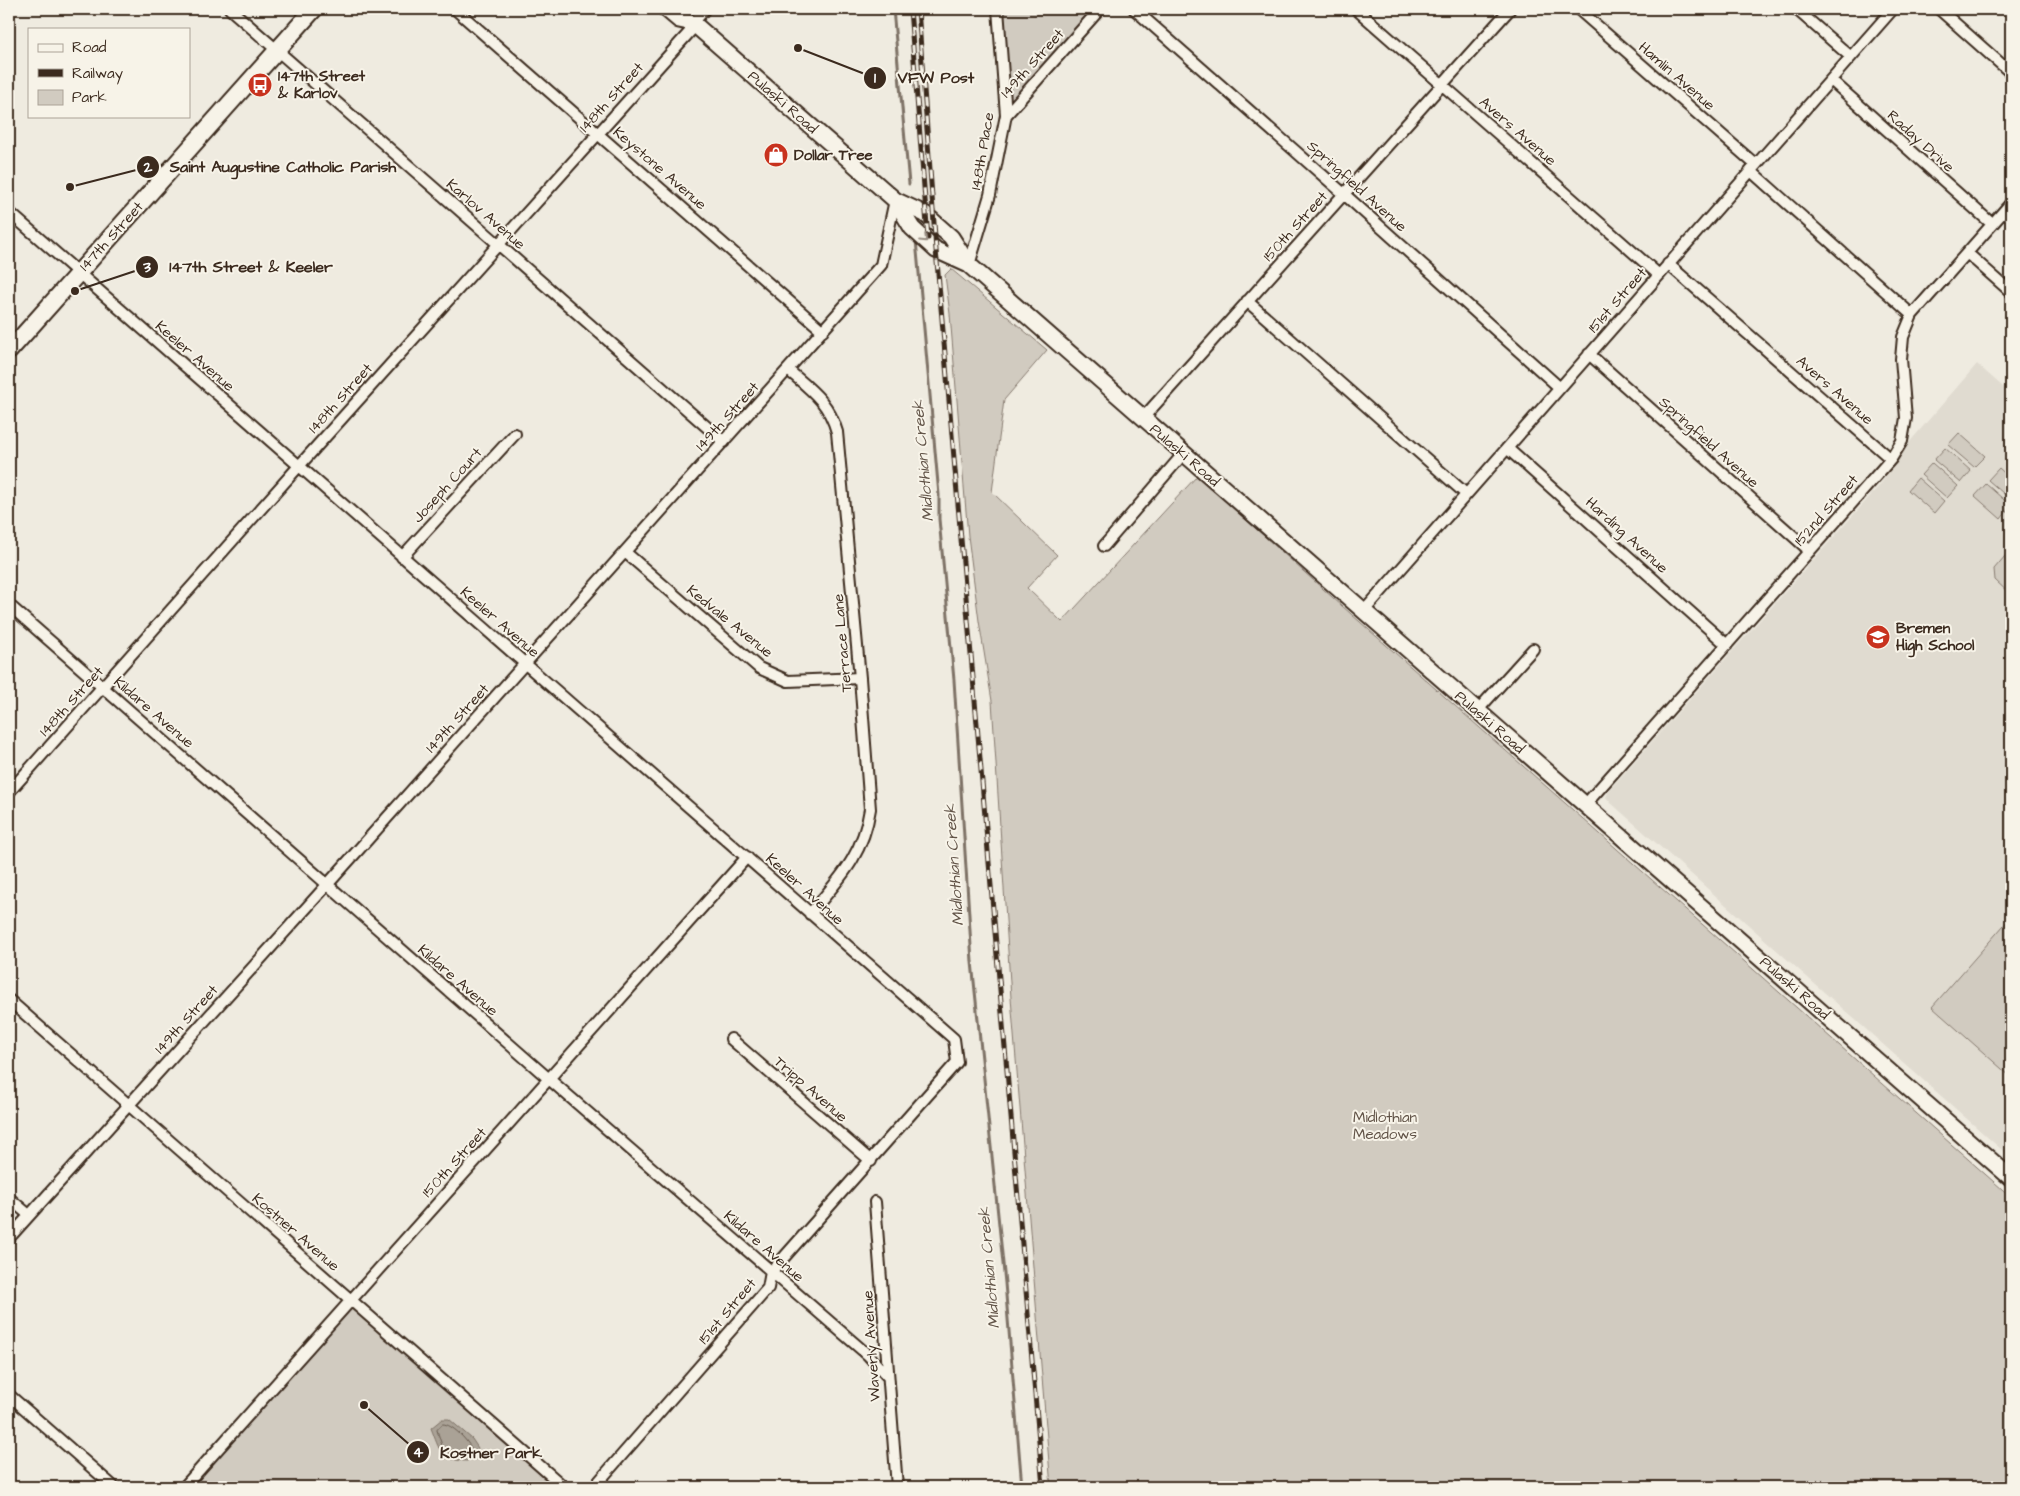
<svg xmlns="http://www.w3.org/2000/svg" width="2020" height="1496" font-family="'Architects Daughter',sans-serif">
	<rect width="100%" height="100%" fill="#efebe0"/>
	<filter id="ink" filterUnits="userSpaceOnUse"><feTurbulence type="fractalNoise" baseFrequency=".02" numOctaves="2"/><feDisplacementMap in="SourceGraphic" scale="10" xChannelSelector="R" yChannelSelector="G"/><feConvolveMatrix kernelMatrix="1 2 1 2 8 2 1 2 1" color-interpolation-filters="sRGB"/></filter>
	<g filter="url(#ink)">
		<!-- built -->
		<path fill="#e0dbd0" d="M1977 364 2011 394V1158L1611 803 1606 797 1610 789 1879 486 1900 458 1907 445Z"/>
		<!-- green -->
		<path fill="#d1cbc0" stroke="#867a6f" d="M998 9H1100L1006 115Z
			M951 269 1047 350 1004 400 992 492 1057 555 1027 588 1062 622 1197 476 1351 614 2011 1197V1487H1051L1011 998 992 701 979 621 968 536 950 314 945 275Z
			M1959 433 1985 456 1974 467 1948 445Z
			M1945 448 1971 471 1961 483 1934 460Z
			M1932 463 1958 486 1947 498 1921 475Z
			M1999 468 2011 479V500L1988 480Z
			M1918 478 1944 501 1934 513 1908 490Z
			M1986 484 2011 506 2001 519 1975 496Z
			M2011 549V595L1995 580 1994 569Z
			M2011 917V1077L1932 1007Z
			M351 1301 564 1487H184Z"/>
		<!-- water -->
		<path fill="#aaa296" stroke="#7e7266" d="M442 1419H449L472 1439 478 1448 473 1456 467 1461C440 1460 440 1451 431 1428Z"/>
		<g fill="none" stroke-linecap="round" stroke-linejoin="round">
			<!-- shore -->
			<path stroke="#675a4e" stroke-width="1" d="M443 1424C452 1424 467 1440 471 1448 468 1458 451 1459 444 1449 441 1444 439 1436 437 1430Z"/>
			<!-- stream -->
			<path stroke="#7e7266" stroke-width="3" d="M893 9 909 184
				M916 240 939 495V519L954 680 972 962 1005 1283 1022 1487"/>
			<defs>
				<path id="street" d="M230 9 724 442
					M455 9 823 331
					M1134 9 1344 194 1560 388
					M1356 9 1659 275
					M1578 9 1756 165
					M1796 9 1851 57
					M1939 9 2011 73
					M693 23 705 9
					M1831 80 1992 224
					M1006 115 1100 9
					M1751 171 1912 315
					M9 212 954 1039 957 1062 771 1272 768 1288 594 1487
					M1967 253 2011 292
					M1668 264 1891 459
					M969 265 990 195 1006 115 998 9
					M1247 301 1466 494
					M1589 354 1810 551
					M788 370C811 390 828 401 837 432L860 678 870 809C863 856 839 879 810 914
					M1143 418 1510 9
					M1507 448 1727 645
					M1104 546 1184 453
					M625 552 759 668 788 681 860 678
					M402 557 515 434
					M9 605 549 1079 868 1355 888 1377
					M1364 611 1893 9
					M1477 711 1533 649
					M9 792 299 466 696 25
					M1585 805 1891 459 1902 441 1906 418 1901 359 1903 337 1912 315 2011 203
					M9 1000 564 1487
					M731 1039 871 1161
					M9 1198 29 1215
					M875 1202 897 1487
					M9 1238 327 885 881 265 895 200
					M9 1395 114 1487
					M184 1487 747 857"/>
				<path id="secondary" d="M666 9 679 20 693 23 895 200 925 214 951 237 969 265 2011 1178
					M895 200 912 228 936 250 969 265"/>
				<path id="primary" d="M9 351 314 9"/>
			</defs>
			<!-- street casing -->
			<use href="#street" stroke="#3b2a1e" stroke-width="14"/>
			<!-- secondary casing -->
			<use href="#secondary" stroke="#3b2a1e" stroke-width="19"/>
			<!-- primary casing -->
			<use href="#primary" stroke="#3b2a1e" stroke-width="20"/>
			<!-- street -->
			<use href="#street" stroke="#f7f3e8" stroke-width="10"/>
			<!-- secondary -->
			<use href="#secondary" stroke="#f7f3e8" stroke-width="15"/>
			<!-- primary -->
			<use href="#primary" stroke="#f7f3e8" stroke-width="16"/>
			<defs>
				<path id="rail" d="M910 9 928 238
					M918 9 936 250 1043 1487"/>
			</defs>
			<!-- rail casing -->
			<use href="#rail" stroke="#3b2a1e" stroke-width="5"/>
			<!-- rail -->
			<use href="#rail" stroke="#f7f3e8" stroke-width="3" stroke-dasharray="9" stroke-linecap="butt"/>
		</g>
		<!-- one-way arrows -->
		<defs><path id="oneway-chevron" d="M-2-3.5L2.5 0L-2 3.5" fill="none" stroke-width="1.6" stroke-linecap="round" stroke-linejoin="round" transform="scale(1.25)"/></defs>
		<use stroke="#998e83" href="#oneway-chevron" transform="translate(924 239) rotate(44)"/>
	</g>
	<!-- icons -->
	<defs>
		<symbol id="bus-disc" viewBox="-11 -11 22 22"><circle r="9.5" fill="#c8321e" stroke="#f7f3e8"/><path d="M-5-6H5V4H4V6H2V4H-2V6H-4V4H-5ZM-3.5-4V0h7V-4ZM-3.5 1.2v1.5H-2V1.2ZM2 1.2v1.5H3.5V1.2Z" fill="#fff"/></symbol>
		<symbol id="shop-disc" viewBox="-11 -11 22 22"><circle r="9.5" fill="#c8321e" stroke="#f7f3e8"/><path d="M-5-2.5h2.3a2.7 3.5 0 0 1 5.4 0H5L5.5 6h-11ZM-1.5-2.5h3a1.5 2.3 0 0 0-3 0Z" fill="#fff"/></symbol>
		<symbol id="school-disc" viewBox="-11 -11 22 22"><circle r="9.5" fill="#c8321e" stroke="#f7f3e8"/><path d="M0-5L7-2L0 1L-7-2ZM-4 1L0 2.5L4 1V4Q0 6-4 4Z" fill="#fff"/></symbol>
	</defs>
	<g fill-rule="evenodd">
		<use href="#bus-disc" x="246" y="71" width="28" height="28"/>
		<use href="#shop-disc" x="762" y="141" width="28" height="28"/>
		<use href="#school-disc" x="1864" y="623" width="28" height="28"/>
	</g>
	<g text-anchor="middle" stroke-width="4" stroke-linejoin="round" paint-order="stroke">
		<!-- street labels -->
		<g font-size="15" fill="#3b2a1e" stroke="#f7f3e8">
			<text transform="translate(1032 63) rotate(-48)" y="5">149th Street</text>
			<text transform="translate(1677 76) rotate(41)" y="5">Hamlin Avenue</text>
			<text transform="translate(611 97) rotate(-48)" y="5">148th Street</text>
			<text transform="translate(783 102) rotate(41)" y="5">Pulaski Road</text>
			<text transform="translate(1518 131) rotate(41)" y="5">Avers Avenue</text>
			<text transform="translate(1921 141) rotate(42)" y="5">Raday Drive</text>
			<text transform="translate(982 151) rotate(-80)" y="5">148th Place</text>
			<text transform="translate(660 168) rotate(41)" y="5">Keystone Avenue</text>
			<text transform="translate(1357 186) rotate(42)" y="5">Springfield Avenue</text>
			<text transform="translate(486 214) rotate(41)" y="5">Karlov Avenue</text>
			<text transform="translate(1295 226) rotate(-48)" y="5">150th Street</text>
			<text transform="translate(111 236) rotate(-48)" y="5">147th Street</text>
			<text transform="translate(1617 300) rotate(-49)" y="5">151st Street</text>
			<text transform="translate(195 356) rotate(41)" y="5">Keeler Avenue</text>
			<text transform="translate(1835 390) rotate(41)" y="5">Avers Avenue</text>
			<text transform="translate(340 398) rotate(-48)" y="5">148th Street</text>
			<text transform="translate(727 416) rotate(-48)" y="5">149th Street</text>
			<text transform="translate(1709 442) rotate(42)" y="5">Springfield Avenue</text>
			<text transform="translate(1185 455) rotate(41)" y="5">Pulaski Road</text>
			<text transform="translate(447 485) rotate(-48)" y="5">Joseph Court</text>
			<text transform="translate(1826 510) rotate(-49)" y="5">152nd Street</text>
			<text transform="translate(1627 535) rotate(42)" y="5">Harding Avenue</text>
			<text transform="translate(730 621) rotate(39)" y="5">Kedvale Avenue</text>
			<text transform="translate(500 622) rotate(41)" y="5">Keeler Avenue</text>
			<text transform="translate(842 643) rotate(-95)" y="5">Terrace Lane</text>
			<text transform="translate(71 701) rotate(-48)" y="5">148th Street</text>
			<text transform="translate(154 712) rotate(41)" y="5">Kildare Avenue</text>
			<text transform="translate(457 718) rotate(-48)" y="5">149th Street</text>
			<text transform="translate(1490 722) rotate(41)" y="5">Pulaski Road</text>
			<text transform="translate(805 889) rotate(42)" y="5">Keeler Avenue</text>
			<text transform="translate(458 980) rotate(41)" y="5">Kildare Avenue</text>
			<text transform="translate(1795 988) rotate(41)" y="5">Pulaski Road</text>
			<text transform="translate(186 1019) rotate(-48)" y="5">149th Street</text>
			<text transform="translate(811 1089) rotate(41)" y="5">Tripp Avenue</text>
			<text transform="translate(454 1162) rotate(-48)" y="5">150th Street</text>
			<text transform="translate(296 1232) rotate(41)" y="5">Kostner Avenue</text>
			<text transform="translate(764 1246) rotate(41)" y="5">Kildare Avenue</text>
			<text transform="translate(727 1311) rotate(-50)" y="5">151st Street</text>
			<text transform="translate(871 1346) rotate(-94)" y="5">Waverly Avenue</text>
		</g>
		<!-- poi labels -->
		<g font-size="15" font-weight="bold" fill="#3b2a1e" stroke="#f7f3e8" text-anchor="start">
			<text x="278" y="81">147th Street<tspan x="278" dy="17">&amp; Karlov</tspan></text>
			<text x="794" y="160">Dollar Tree</text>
			<text x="1896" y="633">Bremen<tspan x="1896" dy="17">High School</tspan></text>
		</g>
		<!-- park labels -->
		<g font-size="15" fill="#605246" stroke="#f7f3e8">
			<text x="1385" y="1122">Midlothian<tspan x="1385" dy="17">Meadows</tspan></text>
		</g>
		<!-- water labels -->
		<g font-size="16" font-style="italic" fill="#625448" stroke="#f7f3e8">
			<text transform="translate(922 461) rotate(-95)" y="6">Midlothian Creek</text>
			<text transform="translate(953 865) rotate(-94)" y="6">Midlothian Creek</text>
			<text transform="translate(988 1268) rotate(-95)" y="6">Midlothian Creek</text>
		</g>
	</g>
	<!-- callouts -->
	<path fill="none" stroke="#3b2a1e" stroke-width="2" d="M798 48L875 78M70 187L148 167M75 291L147 267M364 1405L418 1452"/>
	<g fill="#3b2a1e" stroke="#f7f3e8" stroke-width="2">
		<circle cx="798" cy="48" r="5"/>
		<circle cx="70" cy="187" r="5"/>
		<circle cx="75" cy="291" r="5"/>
		<circle cx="364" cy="1405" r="5"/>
		<circle cx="875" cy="78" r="12"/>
		<circle cx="148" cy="167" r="12"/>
		<circle cx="147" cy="267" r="12"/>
		<circle cx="418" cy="1452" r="12"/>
	</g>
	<g font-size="15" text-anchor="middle" font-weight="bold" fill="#fff">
		<text x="875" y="83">1</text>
		<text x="148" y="172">2</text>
		<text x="147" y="272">3</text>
		<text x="418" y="1457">4</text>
	</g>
	<g font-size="16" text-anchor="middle" font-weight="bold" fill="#3b2a1e" stroke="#f7f3e8" stroke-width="4" stroke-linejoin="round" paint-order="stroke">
		<text x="936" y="83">VFW Post</text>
		<text x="283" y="172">Saint Augustine Catholic Parish</text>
		<text x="251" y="272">147th Street &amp; Keeler</text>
		<text x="491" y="1458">Kostner Park</text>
	</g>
	<!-- margin -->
	<rect width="2020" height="1496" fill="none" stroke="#f7f3e8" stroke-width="30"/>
	<rect x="15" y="15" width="1990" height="1466" fill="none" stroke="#3b2a1e" stroke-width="2" filter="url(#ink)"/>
	<!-- legend -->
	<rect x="28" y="28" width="162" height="90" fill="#f7f3e8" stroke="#aca397"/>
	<rect x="38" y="44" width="25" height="8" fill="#f7f3e8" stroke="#aca397"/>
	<text x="72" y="52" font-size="15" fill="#3b2a1e">Road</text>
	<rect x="38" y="69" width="25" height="8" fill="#3b2a1e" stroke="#aca397"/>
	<text x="72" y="78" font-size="15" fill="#3b2a1e">Railway</text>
	<rect x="38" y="90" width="25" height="15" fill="#d1cbc0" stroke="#aca397"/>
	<text x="72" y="102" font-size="15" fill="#3b2a1e">Park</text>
</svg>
